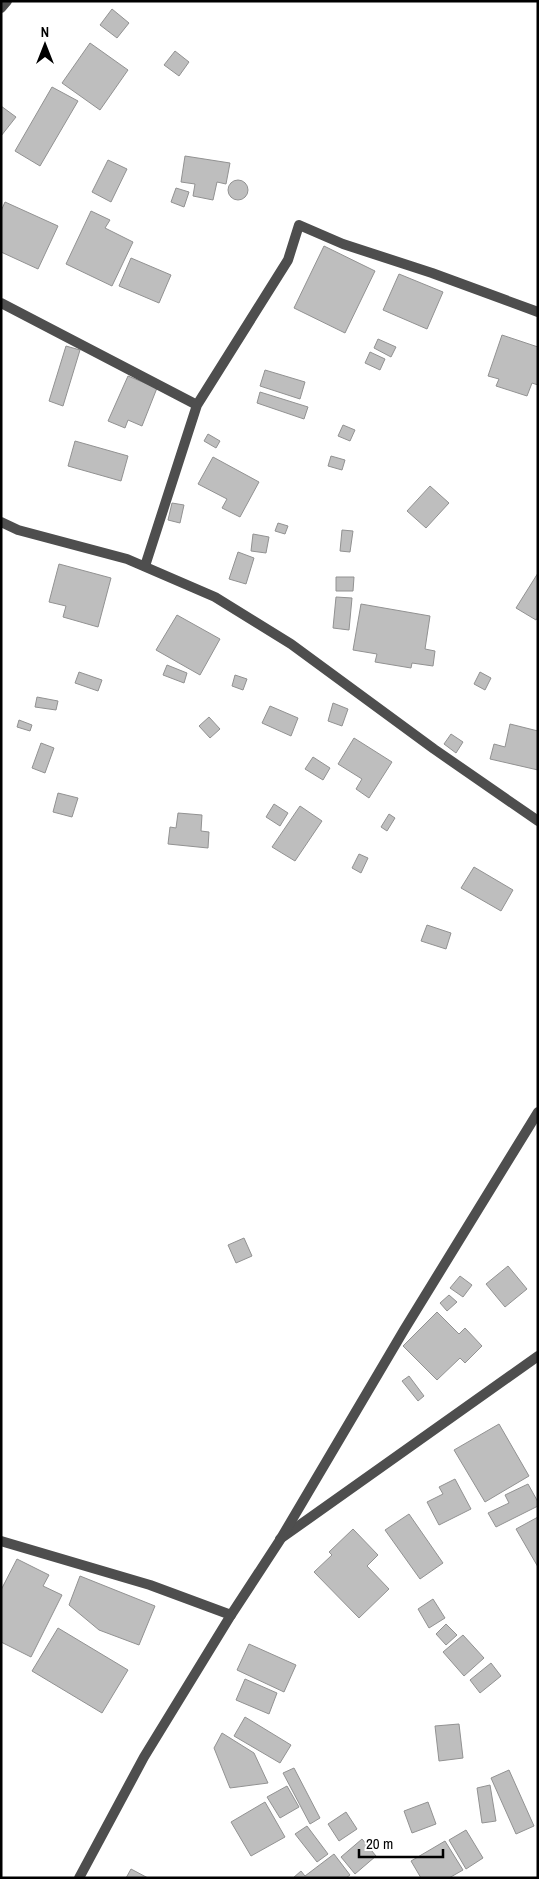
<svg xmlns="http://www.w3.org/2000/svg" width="539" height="1879" font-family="'Archivo Narrow',sans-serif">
	<rect width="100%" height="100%" fill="#fff"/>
	<!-- building -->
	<path fill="#bebebe" stroke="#929292" d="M112 9 129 23 117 38 100 25Z
		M90 43 128 70 100 110 62 83Z
		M175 51 189 62 179 76 164 65Z
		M52 87 78 101 40 166 15 151Z
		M1 106 16 117 1 136Z
		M185 156 230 163 226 184 217 182 213 200 193 196 195 184 181 182Z
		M108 160 127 169 111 202 92 192Z
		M228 190a10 10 0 1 1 20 0a10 10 0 1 1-20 0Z
		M176 188 189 192 184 207 171 202Z
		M5 202 58 226 38 269 1 252V211Z
		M91 211 110 220 105 228 133 242 112 286 66 264Z
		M324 246 375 271 345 333 294 308Z
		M131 258 171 275 159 303 119 286Z
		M399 274 443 292 427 329 383 310Z
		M502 335 538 347V385L532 383 527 396 496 386 499 379 488 376Z
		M378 339 396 347 391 357 374 348Z
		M66 346 80 350 63 406 49 401Z
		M370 352 385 359 380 370 365 363Z
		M265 370 305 382 300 399 260 386Z
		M128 376 157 388 142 426 128 420 125 428 108 421Z
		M260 392 308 407 304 419 257 403Z
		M343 425 355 430 350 441 338 436Z
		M208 434 220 441 216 448 204 441Z
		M75 441 128 456 121 481 68 466Z
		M331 456 345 460 342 470 328 466Z
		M213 457 259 482 240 517 222 508 227 499 198 484Z
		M430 486 449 503 426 528 407 511Z
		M172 503 184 505 180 523 168 520Z
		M278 523 288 526 285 534 275 531Z
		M342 530 353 531 350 552 340 551Z
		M253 534 269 537 266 553 251 551Z
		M238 552 254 558 246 584 229 579Z
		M59 564 111 578 98 627 63 617 66 606 49 602Z
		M538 573V617L536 620 516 608Z
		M336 577H354L353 591H336Z
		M336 597 352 598 349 630 333 628Z
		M361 604 430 616 425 649 435 651 433 666 412 663 411 668 375 662 377 654 353 650Z
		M177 615 220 639 200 675 156 650Z
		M167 665 187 673 184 683 163 675Z
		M79 672 102 680 98 691 75 683Z
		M480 672 491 678 485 690 474 684Z
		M235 675 247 679 243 690 232 686Z
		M37 697 58 701 56 710 35 707Z
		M333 703 348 709 342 726 328 721Z
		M270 706 298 718 291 736 262 723Z
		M209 717 220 729 210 738 199 726Z
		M19 720 32 725 30 731 17 727Z
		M510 724 538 731V770L490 759 494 744 505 747Z
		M451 734 463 742 456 753 444 744Z
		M354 738 392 762 369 798 356 789 362 779 338 764Z
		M41 743 54 748 45 773 32 768Z
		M313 757 330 768 323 780 305 769Z
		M58 793 78 798 72 817 53 812Z
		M274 804 288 813 280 826 266 817Z
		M300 806 322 821 295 861 272 847Z
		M178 813 202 815 201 831 209 832 208 848 168 844 170 827 176 828Z
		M389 814 395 818 387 831 381 827Z
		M359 854 368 858 361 873 352 868Z
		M474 867 513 890 501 911 461 888Z
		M427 925 451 933 446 949 421 941Z
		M244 1238 252 1256 236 1263 228 1245Z
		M508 1266 527 1289 505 1307 486 1284Z
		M460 1276 472 1285 463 1297 450 1288Z
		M449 1295 457 1302 447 1311 440 1303Z
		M437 1312 459 1334 465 1328 482 1346 465 1363 460 1358 437 1380 403 1346Z
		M409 1376 424 1396 418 1401 402 1381Z
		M499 1424 529 1476 485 1502 454 1450Z
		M455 1479 471 1509 439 1525 427 1502 443 1494 439 1487Z
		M528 1484 538 1502V1506L496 1527 488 1513 509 1503 505 1495Z
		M409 1514 443 1563 420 1579 385 1530Z
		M538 1517V1567L516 1529Z
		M353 1529 378 1555 367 1566 389 1589 359 1618 314 1572 332 1555 329 1552Z
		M17 1559 49 1575 43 1586 62 1595 31 1657 1 1642V1590Z
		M80 1576 155 1606 139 1645 99 1630 69 1605Z
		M433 1599 445 1618 429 1628 418 1609Z
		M446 1624 457 1635 446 1645 436 1634Z
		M58 1628 128 1670 102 1713 32 1671Z
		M463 1635 484 1658 464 1676 443 1652Z
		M249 1644 296 1665 284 1692 237 1670Z
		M491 1663 501 1676 480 1693 470 1680Z
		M245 1679 277 1693 269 1714 236 1700Z
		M245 1717 291 1745 280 1763 234 1736Z
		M459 1724 463 1758 439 1761 435 1726Z
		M222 1733 254 1753 268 1783 230 1788 214 1748Z
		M294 1768 320 1818 310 1824 283 1773Z
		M509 1770 534 1826 516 1834 491 1778Z
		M490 1785 496 1821 482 1823 477 1788Z
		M287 1786 299 1807 280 1818 267 1797Z
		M265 1802 285 1837 251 1856 231 1822Z
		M428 1802 436 1824 412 1833 404 1811Z
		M346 1812 357 1829 339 1841 328 1824Z
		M307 1826 328 1854 317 1862 295 1834Z
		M466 1830 483 1858 466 1869 449 1840Z
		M362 1839 376 1856 355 1874 341 1857Z
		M445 1841 463 1870 449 1878H421L411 1861Z
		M334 1854 350 1875 346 1878H293L301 1871 305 1876Z
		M131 1869 148 1878H126Z"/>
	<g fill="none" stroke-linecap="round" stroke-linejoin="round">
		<!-- minor -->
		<path stroke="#4e4e4e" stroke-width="10" d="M1 8 7 1
			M1 303 197 405
			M1 522 18 530 127 559 215 597 291 644 434 749 538 821
			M145 566 197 405 288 260 299 225 343 244 432 273 538 312
			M280 1539 538 1356
			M1 1541 150 1585 231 1615"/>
		<!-- tertiary -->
		<path stroke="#4e4e4e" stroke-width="10" d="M79 1878 144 1757 231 1615 280 1540 404 1330 538 1112"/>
	</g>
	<!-- border -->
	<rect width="539" height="1879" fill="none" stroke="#000000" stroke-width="5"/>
	<!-- north arrow -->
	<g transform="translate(45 45)" stroke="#ffffff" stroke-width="4" paint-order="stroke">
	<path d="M0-4L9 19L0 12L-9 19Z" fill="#000000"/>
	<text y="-8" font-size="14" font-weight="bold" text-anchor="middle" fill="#000000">N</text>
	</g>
	<!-- scale -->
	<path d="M359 1849v8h84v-8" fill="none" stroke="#000000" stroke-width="2.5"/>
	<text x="366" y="1849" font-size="15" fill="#000000" stroke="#ffffff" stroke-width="4" paint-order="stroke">20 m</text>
</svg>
